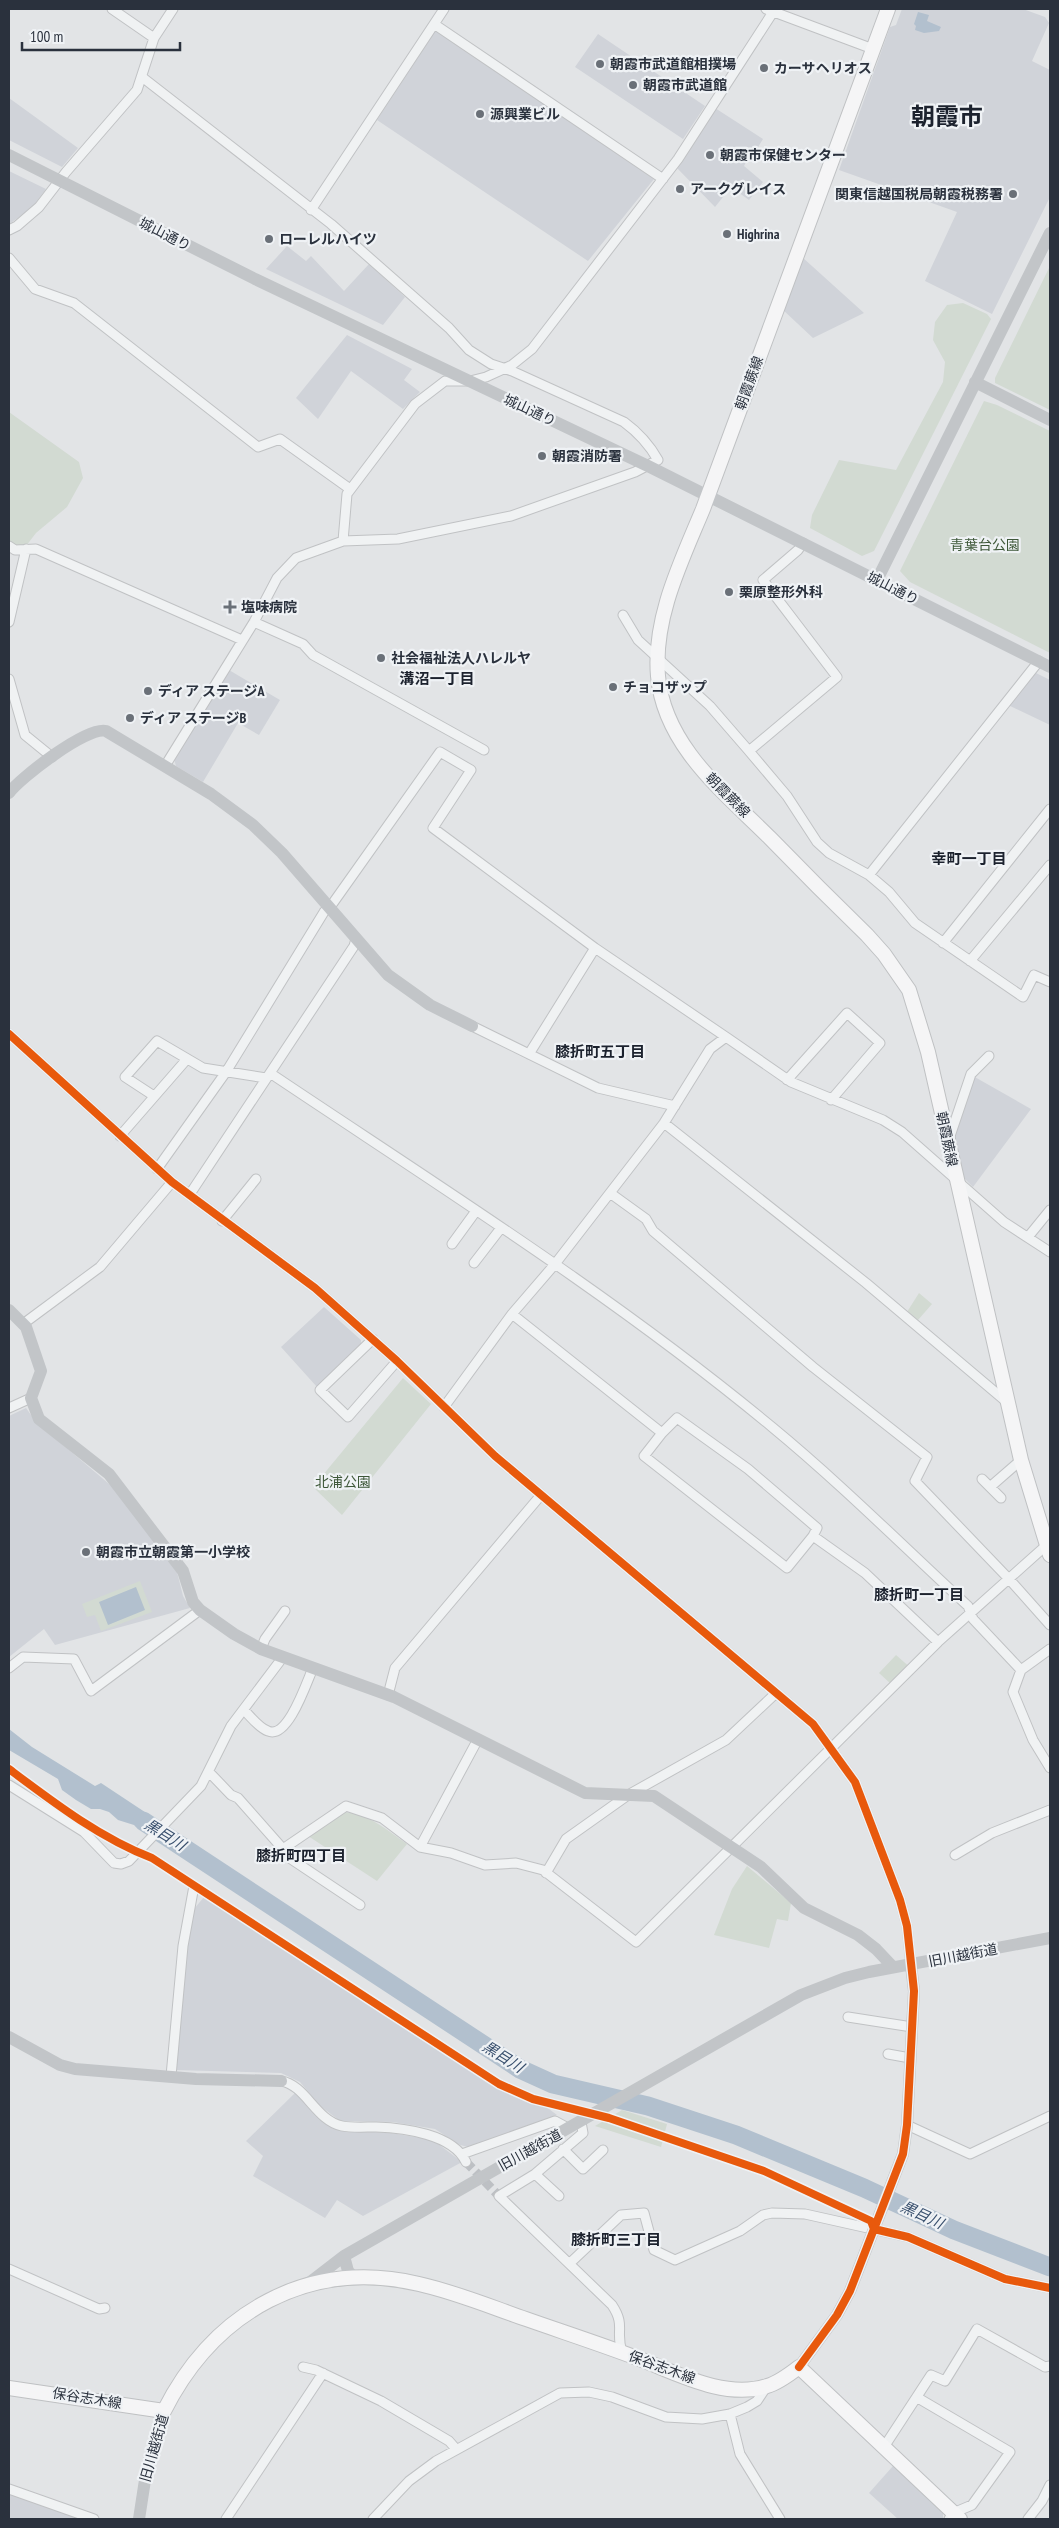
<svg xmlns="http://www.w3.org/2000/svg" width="1059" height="2528" font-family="'PT Sans Narrow','Noto Sans JP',sans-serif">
	<rect width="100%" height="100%" fill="#e2e4e6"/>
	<!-- built -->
	<path fill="#d0d3d9" d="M902 9H1023L1045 17 1049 23 1032 61 1050 70V197L992 314 925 281 957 212 839 170 890 27 896 25Z
		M436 30 654 179 588 261 377 120Z
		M598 34 705 106 683 139 575 67Z
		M9 98 78 148 62 167 9 140Z
		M715 108 763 139 750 160H747L744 166 763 182 749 200 731 187 715 207 677 168Z
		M9 171 46 189 31 209 9 224Z
		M287 246 306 261 311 256 344 291 369 264 405 297 383 325 266 269Z
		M802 257 864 313 813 338 782 309Z
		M347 335 412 369 404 380 420 392 403 409 351 371 318 419 296 398Z
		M229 670 280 700 259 735 238 723 203 782 176 766 174 759Z
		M1034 672 1050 680V725L1008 705Z
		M973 1076 1031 1109 973 1187 960 1174 952 1136Z
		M324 1307 361 1340V1344L317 1387 281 1347Z
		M26 1408 36 1422 115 1489 177 1572 183 1596 190 1608 55 1645 44 1629 9 1657V1416Z
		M204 1897 488 2080 516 2096 545 2106 557 2115 468 2147 460 2145 435 2129 393 2122 340 2121 319 2105 300 2082 281 2073 175 2070 186 1948 194 1909Z
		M295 2093 324 2123 339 2130 391 2133 433 2140 462 2162 363 2216 337 2200 325 2218 253 2176 263 2156 246 2141Z
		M893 2466 943 2513V2519H898L869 2493Z
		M9 2493 37 2501 79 2519H9Z"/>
	<!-- green -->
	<path fill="#d2dad2" d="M1050 266V410L995 383V378Z
		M963 303 987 314 991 319 874 551 862 556 810 528 812 515 839 460 896 470 943 382 945 362 933 340 935 322 947 305Z
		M984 401 997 405 1050 431V653L910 582 900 571Z
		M9 412 79 462 83 478 67 507 36 533 26 546 17 548 9 543Z
		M919 1293 932 1304 918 1320 907 1312Z
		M403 1378 431 1404 342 1515 313 1487Z
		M140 1581 152 1612 101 1631 95 1615 87 1617 82 1604Z
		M896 1655 912 1669 891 1684 879 1673Z
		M344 1812C369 1814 387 1830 407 1844L377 1881 308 1836Z
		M747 1866 791 1903 788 1921 777 1919 769 1948 714 1935 732 1889Z
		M622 2110 667 2124 661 2147 595 2126Z"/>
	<!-- water -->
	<path fill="#b2c0ce" d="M918 12 929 15 927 21 941 27 939 31 924 33 915 30 916 26 914 24Z
		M136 1587 145 1610 108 1625 99 1602Z
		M9 1729 32 1747 95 1786 101 1783 169 1828 157 1841 134 1825 118 1820 109 1812 100 1809H91L76 1800 62 1790 58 1779 9 1750Z"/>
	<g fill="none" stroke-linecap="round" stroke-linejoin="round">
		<!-- river -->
		<path stroke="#b2c0ce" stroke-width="19" d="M143 1821 520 2069 553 2084 648 2106 736 2135 864 2188 954 2230 1050 2267"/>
		<!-- street-tunnel -->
		<path stroke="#bdc0c4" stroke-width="9" stroke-dasharray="9 4.5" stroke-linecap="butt" d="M466 2162 499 2196"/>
		<defs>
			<path id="street" d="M112 9 154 38
				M766 9 873 49
				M434 24 663 179
				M142 77 331 224 449 328 469 350 491 364 512 371 624 422C639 433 649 444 658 460L635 472 511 516 398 539 343 541 296 558 277 578 254 622 165 766
				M311 210 444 9
				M9 230 17 226 39 207 66 172 137 90 154 38 173 9
				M9 258 35 289 74 303 258 447 280 439 350 489
				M343 541 347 494 415 404 445 381H470L486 377 512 365 532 349 678 159 775 9
				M803 543 798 550 763 580 837 677 749 751 787 796 817 842 829 853 869 875 889 892 915 923 1023 997 1034 975 1050 982
				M9 546 15 550 36 549 242 640
				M623 615 638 640 710 706 749 751
				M9 622 26 549
				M254 622 303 644 313 655 484 750
				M9 679 25 735 52 757
				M869 875 1039 661
				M943 943 1050 809
				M970 961 1050 865
				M472 1026 598 1088 675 1106
				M9 1034 172 1182 315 1288 397 1361 495 1456 813 1724 855 1782 900 1900 907 1926 911 1965
				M529 1054 595 948
				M270 1073C440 1187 614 1296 772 1427 840 1483 903 1546 968 1606L973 1619 1021 1670
				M787 1080 847 1013 880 1043 831 1100
				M154 1096 125 1077 157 1041 203 1068 266 1078
				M664 1123 866 1283 1008 1403
				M120 1136 187 1059
				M949 1139 971 1074 989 1056
				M157 1169 226 1072 324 912 333 903 440 752 471 770 433 828 595 948 726 1037
				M610 1193 646 1219 653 1231 813 1367 927 1457 915 1481 1009 1579 1050 1625
				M190 1194 354 946 356 939
				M222 1221 256 1179
				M1028 1237 1050 1210
				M452 1244 476 1211
				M474 1263 501 1228
				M512 1314 662 1433 677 1418 748 1469 817 1528 813 1536 865 1573 938 1642
				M23 1324 100 1267 172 1182
				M373 1339 320 1390 348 1417 397 1361
				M444 1407 512 1314 555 1264 664 1123 710 1049 726 1037 791 1082 883 1120 902 1132 1004 1222 1050 1252
				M9 1408 31 1398
				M662 1433 644 1456 787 1568 813 1536
				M982 1479 1001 1498
				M990 1487 1021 1460
				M261 1649 265 1639 285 1611
				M1050 1649 1021 1670 1013 1692 1033 1740 1050 1768
				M9 1668 23 1657 74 1659 91 1691 200 1610
				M388 1695 395 1668 541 1495
				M244 1710C250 1716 259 1728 268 1731 288 1740 307 1681 313 1668
				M209 1772 231 1795 238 1798 283 1849
				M9 1785 84 1832 114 1863 121 1864 129 1861 201 1786 231 1726 283 1657
				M420 1847 478 1739
				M279 1851 360 1905
				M274 1855 346 1806 382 1818 420 1847 451 1853 485 1865 516 1863 543 1870 636 1942 938 1642 1050 1542
				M955 1855 992 1833 1050 1810
				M546 1873 566 1839 628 1795 726 1740 775 1694
				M848 2017 912 2027
				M888 2054 910 2058
				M171 2076 183 1946 194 1886
				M281 2081C306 2085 315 2120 342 2126 352 2128 365 2127 376 2127 404 2128 453 2134 466 2162
				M581 2122 583 2133 535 2174 499 2196 612 2305C626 2326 615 2331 622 2352
				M907 2125 970 2154 1050 2116
				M563 2149 583 2169 603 2150
				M462 2154 555 2121 568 2128
				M535 2174 559 2196
				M570 2263 621 2215 644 2213 654 2250 675 2260 740 2231 763 2215 772 2213 805 2214 908 2237 1005 2279 1050 2288
				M9 2269 99 2309 105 2308
				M303 2367 316 2370 381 2401 449 2441 456 2449
				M918 2398 1010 2452 972 2505 953 2513 949 2519
				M730 2414 740 2454 780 2519
				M884 2447 931 2375 945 2381 977 2329 1045 2367 1050 2366
				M9 2489 94 2519
				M226 2519 323 2373
				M373 2519 409 2481 436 2461 560 2393 589 2392 612 2397 666 2417 702 2419 730 2414 747 2407 757 2401 767 2386
				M1028 2519 1042 2501 1050 2485"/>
			<path id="primary" d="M888 9 703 509C681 562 653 618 658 676 664 746 725 793 770 838 802 871 834 903 867 935L884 954 909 990 928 1052 1021 1460 1050 1555
				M9 2388 164 2411C214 2312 308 2258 419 2284 455 2292 491 2307 526 2319 563 2332 600 2344 637 2358 675 2372 724 2400 767 2386 778 2383 790 2374 799 2367L960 2519"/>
		</defs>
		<!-- street casing -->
		<use href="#street" stroke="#c0c2c4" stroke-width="11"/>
		<!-- primary casing -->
		<use href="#primary" stroke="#bfc1c3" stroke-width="16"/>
		<!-- street -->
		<use href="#street" stroke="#f0f2f3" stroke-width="9"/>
		<!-- secondary -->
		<path stroke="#c2c5c8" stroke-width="12" d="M9 155 255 279 648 466 1050 667
			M975 382 1050 420
			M877 580 1050 233
			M9 793C20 778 87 726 106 731L211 794 253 825 282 853 388 975 430 1005 472 1026
			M9 1310 26 1327 41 1371 31 1398 39 1419 109 1474 183 1571 193 1602 200 1610 234 1634 261 1649 394 1697 585 1793 654 1796 761 1867 804 1908 858 1935 876 1949 893 1967
			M9 2037 60 2065 75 2069 196 2079 281 2081
			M344 2256 348 2271 355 2279
			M309 2283 344 2256 801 1995 845 1978 869 1972 1050 1938
			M799 2367 837 2315 850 2291 903 2154 907 2125 914 1991 911 1965
			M139 2519 147 2467 164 2411"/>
		<!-- primary -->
		<use href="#primary" stroke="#f5f5f6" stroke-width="14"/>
		<defs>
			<path id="cycleway" d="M9 1034 172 1182 315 1288 397 1361 495 1456 813 1724 855 1782 900 1900 907 1926 914 1991 907 2125 903 2154 850 2291 837 2315 799 2367
				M9 1769C53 1802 100 1838 152 1858L499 2084 533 2099 609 2118 764 2171 871 2221 874 2229
				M874 2229 908 2237 1005 2279 1050 2288"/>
		</defs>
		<!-- cycleway casing -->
		<use href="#cycleway" stroke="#eff2f5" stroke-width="11"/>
		<!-- cycleway -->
		<use href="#cycleway" stroke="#e8590c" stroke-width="8"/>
	</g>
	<!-- markers -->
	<g fill="#6a7078" stroke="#eff2f5" stroke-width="2">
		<circle cx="600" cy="64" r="5"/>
		<circle cx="764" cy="68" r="5"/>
		<circle cx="633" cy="85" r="5"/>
		<circle cx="480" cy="114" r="5"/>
		<circle cx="710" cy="155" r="5"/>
		<circle cx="680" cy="189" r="5"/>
		<circle cx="1013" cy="194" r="5"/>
		<circle cx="727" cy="234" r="5"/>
		<circle cx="269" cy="239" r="5"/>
		<circle cx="542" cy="456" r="5"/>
		<circle cx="729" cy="592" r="5"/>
		<path d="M227.5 599.5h5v5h5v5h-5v5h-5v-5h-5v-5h5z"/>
		<circle cx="381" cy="658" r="5"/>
		<circle cx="613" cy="687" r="5"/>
		<circle cx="148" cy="691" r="5"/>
		<circle cx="130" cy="718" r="5"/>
		<circle cx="86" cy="1552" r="5"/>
	</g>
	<g text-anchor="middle" stroke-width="4.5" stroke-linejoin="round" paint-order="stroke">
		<!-- poi labels -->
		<g font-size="14" font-weight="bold" fill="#2a313d" stroke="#eff2f5" text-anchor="start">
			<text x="610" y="69">朝霞市武道館相撲場</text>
			<text x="774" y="73">カーサヘリオス</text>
			<text x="643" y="90">朝霞市武道館</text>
			<text x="490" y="119">源興業ビル</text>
			<text x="720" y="160">朝霞市保健センター</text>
			<text x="690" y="194">アークグレイス</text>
			<text x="1003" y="199" text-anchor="end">関東信越国税局朝霞税務署</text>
			<text x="737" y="239">Highrina</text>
			<text x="279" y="244">ローレルハイツ</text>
			<text x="552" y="461">朝霞消防署</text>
			<text x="739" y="597">栗原整形外科</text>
			<text x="241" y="612">塩味病院</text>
			<text x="391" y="663">社会福祉法人ハレルヤ</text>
			<text x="623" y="692">チョコザップ</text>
			<text x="158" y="696">ディア ステージA</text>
			<text x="140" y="723">ディア ステージB</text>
			<text x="96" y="1557">朝霞市立朝霞第一小学校</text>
		</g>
		<!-- street labels -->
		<g font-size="14" fill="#2a313d" stroke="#eff2f5">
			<text transform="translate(165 234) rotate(27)" y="5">城山通り</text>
			<text transform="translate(749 383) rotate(-70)" y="5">朝霞蕨線</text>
			<text transform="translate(530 410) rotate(25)" y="5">城山通り</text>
			<text transform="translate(893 588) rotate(27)" y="5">城山通り</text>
			<text transform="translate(728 795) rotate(45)" y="5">朝霞蕨線</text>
			<text transform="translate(947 1139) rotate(78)" y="5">朝霞蕨線</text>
			<text transform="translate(963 1955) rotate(-11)" y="5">旧川越街道</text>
			<text transform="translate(530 2150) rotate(-29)" y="5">旧川越街道</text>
			<text transform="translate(662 2367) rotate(20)" y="5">保谷志木線</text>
			<text transform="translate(87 2398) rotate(9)" y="5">保谷志木線</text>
			<text transform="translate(154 2448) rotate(-74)" y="5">旧川越街道</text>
		</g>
		<!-- park labels -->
		<g font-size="14" fill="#3e5839" stroke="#eff2f5">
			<text x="985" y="550">青葉台公園</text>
			<text x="343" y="1487">北浦公園</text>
		</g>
		<!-- neighbourhood labels -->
		<g font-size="15" font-weight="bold" fill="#1c222e" stroke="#eff2f5">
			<text x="437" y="684">溝沼一丁目</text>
			<text x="969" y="864">幸町一丁目</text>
			<text x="600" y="1057">膝折町五丁目</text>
			<text x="919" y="1600">膝折町一丁目</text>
			<text x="301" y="1861">膝折町四丁目</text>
			<text x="616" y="2245">膝折町三丁目</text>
		</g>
		<!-- water labels -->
		<g font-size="15" font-style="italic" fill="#384f6d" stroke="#eff2f5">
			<text transform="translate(165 1835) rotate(32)" y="5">黒目川</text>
			<text transform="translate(503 2057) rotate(32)" y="5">黒目川</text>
			<text transform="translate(922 2215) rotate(25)" y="5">黒目川</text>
		</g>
		<!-- town labels -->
		<g font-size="24" font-weight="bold" fill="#1c222e" stroke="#eff2f5">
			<text x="947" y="125">朝霞市</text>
		</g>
	</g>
	<!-- border -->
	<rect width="1059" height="2528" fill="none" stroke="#2a313d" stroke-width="20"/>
	<!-- scale -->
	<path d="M22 42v8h158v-8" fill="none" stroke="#2a313d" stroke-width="2.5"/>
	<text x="30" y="42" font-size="15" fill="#2a313d" stroke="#eff2f5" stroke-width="4" paint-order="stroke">100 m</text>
</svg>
